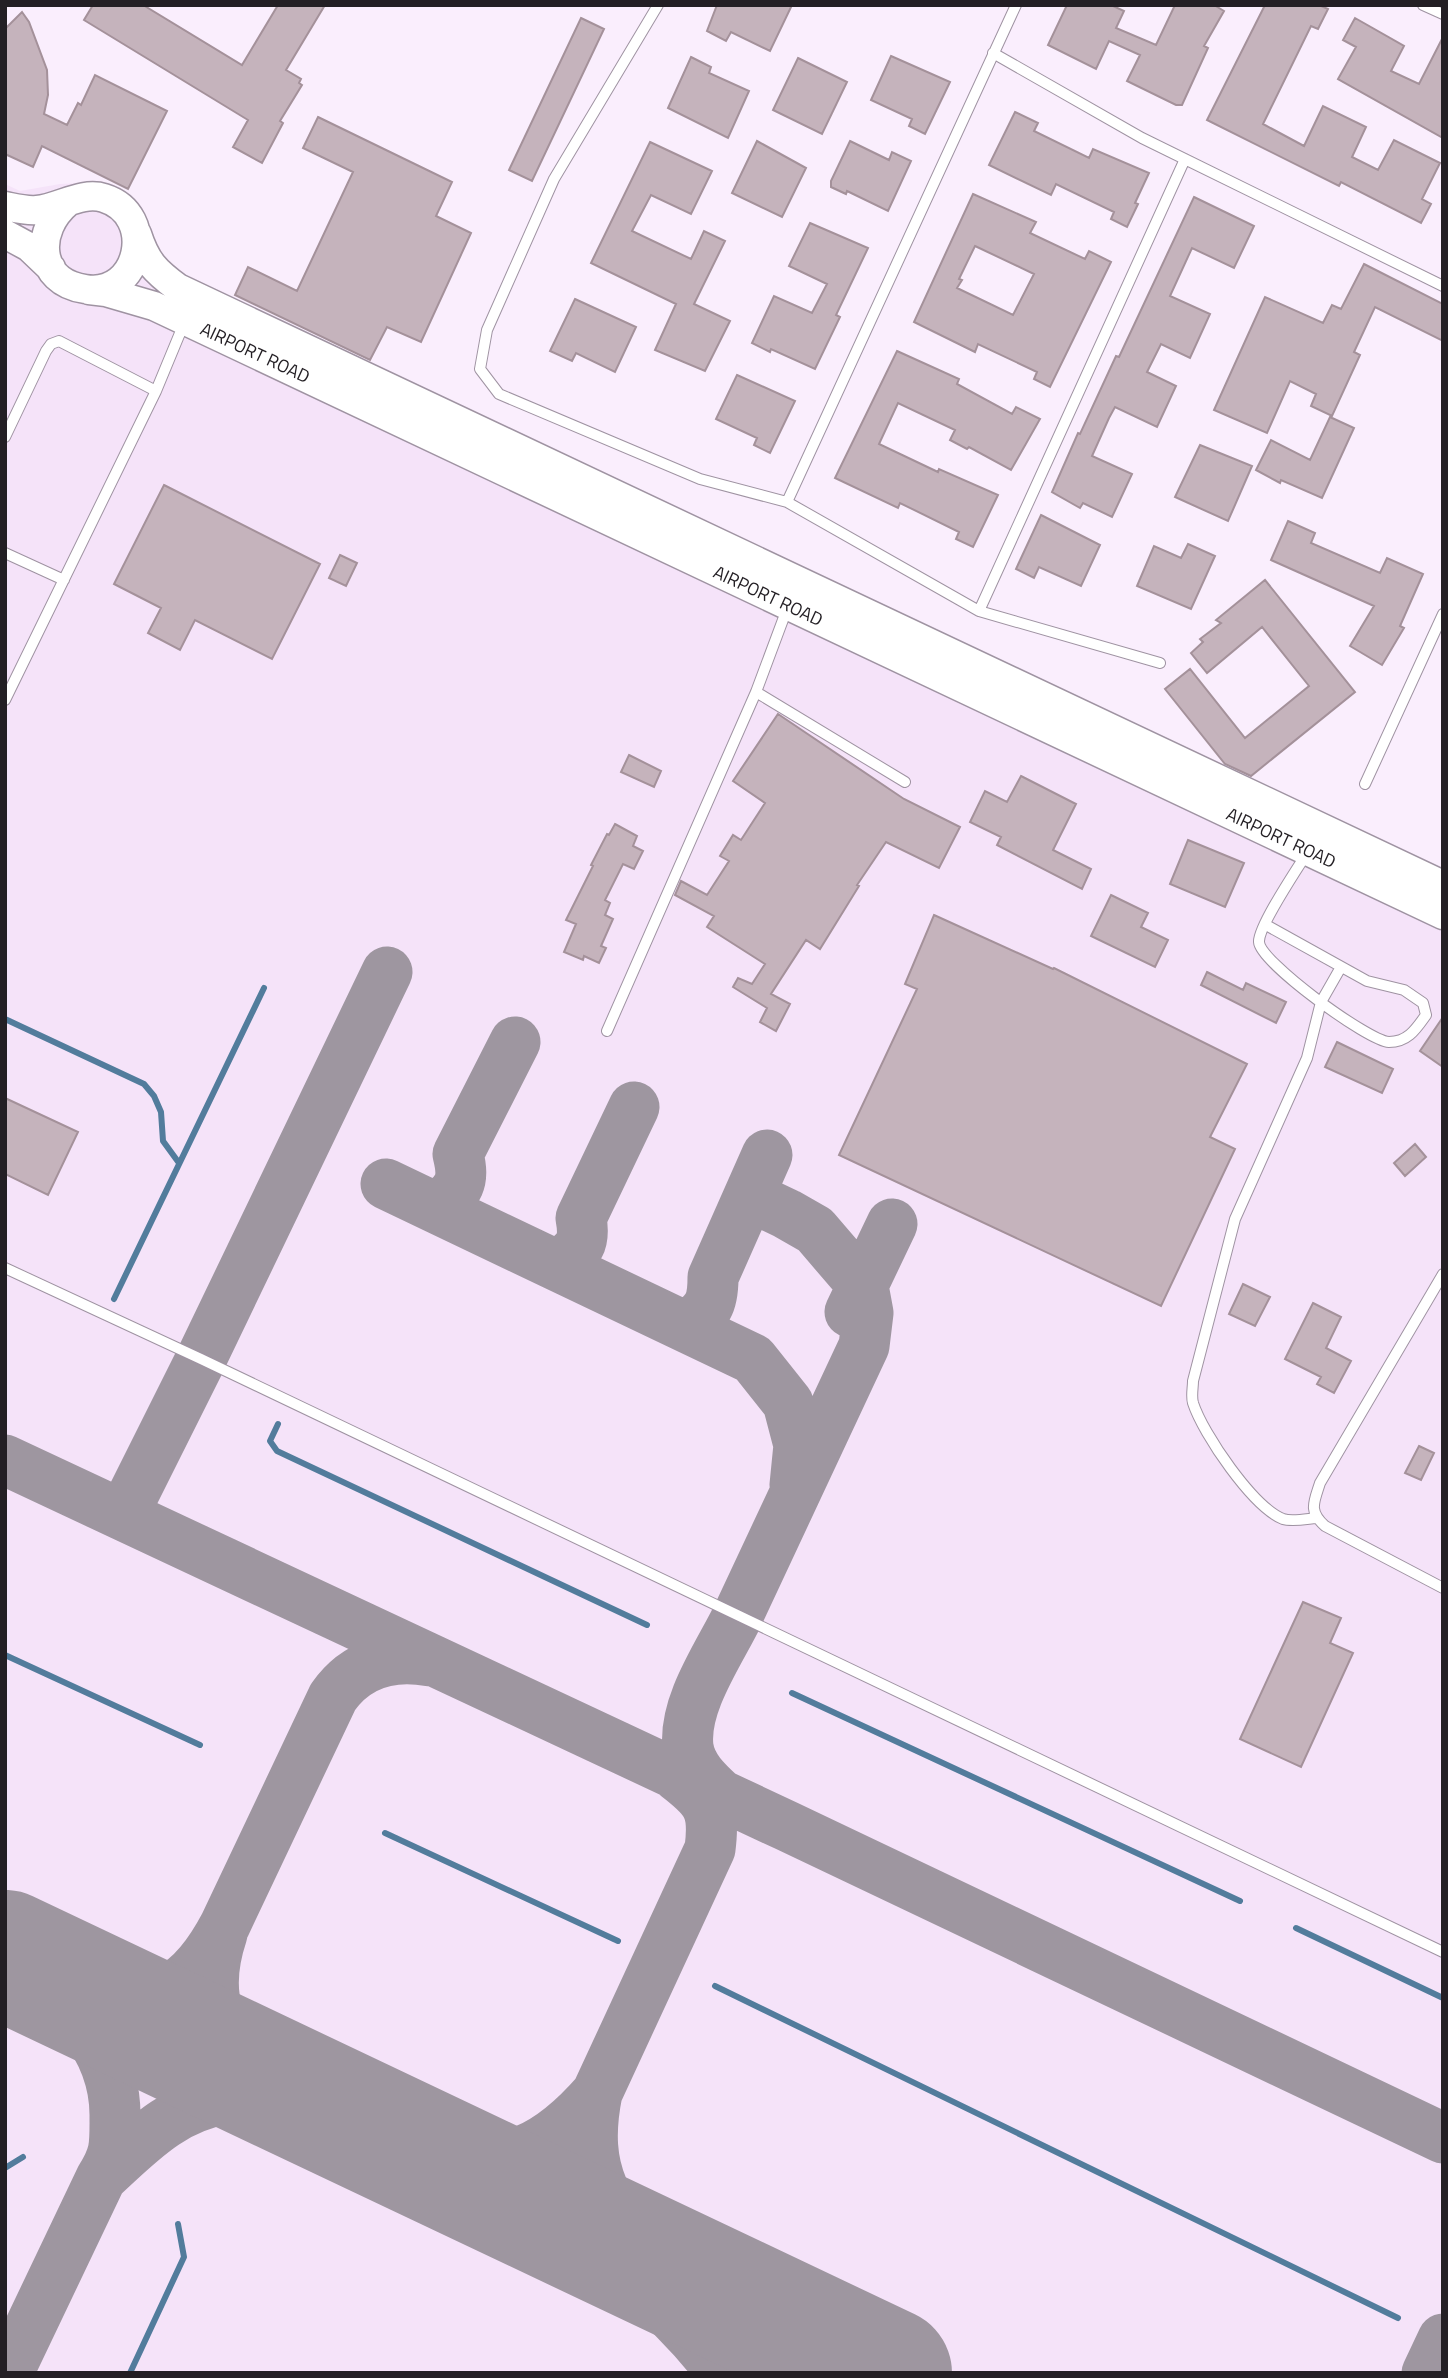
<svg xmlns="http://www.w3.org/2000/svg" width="1448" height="2378" font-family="'Titillium Web',sans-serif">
	<rect width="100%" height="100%" fill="#faeefd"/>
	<!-- built -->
	<path fill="#f5e3f9" d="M102 182 125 193 135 205 160 258 191 281 1443 879V2373H5V184L20 191 60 184Z"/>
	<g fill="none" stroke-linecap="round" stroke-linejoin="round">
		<!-- stream -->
		<path stroke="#527c9c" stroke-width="6" d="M5 1019 144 1084 154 1096 161 1112 163 1141 179 1163
			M114 1299 264 988
			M278 1424 270 1441 277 1451 647 1625
			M5 1655 200 1745
			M792 1693 1240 1901
			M385 1833 618 1941
			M1296 1928 1443 1998
			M715 1986 1398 2318
			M5 2168 23 2157
			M130 2373 184 2257 178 2224"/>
		<!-- taxiway -->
		<path stroke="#9e96a0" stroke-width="51" d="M386 1184 753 1359 788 1403 799 1445 795 1485
			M437 1208C459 1190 465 1183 458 1154L515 1042
			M558 1266C578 1250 586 1245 581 1218L634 1107
			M850 1312 892 1224
			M686 1327C708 1311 713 1305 713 1277L767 1155
			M5 1460 787 1826 1443 2138
			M123 1515 201 1359 387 972
			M724 1798C709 1784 691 1769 688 1747 683 1703 721 1651 739 1613 781 1524 822 1435 864 1346L868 1313 863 1286 815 1230 787 1214 749 1196
			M222 1934C201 1997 218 2041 270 2081
			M5 1956C61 1994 116 2044 115 2117 115 2145 116 2154 101 2178L8 2373
			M82 1992C156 2008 190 1991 225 1925L333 1697C356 1664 392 1654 430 1661
			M434 2158C508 2168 549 2148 597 2093
			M101 2178C139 2143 174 2105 229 2099 256 2096 284 2099 311 2100
			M519 2198C599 2250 663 2297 722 2373
			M659 2265C607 2208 581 2173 597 2093L710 1849C715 1809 708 1800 677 1776
			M1427 2373 1443 2339"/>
		<!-- runway -->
		<path stroke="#9e96a0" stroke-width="130" d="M5 1955 887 2373"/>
	</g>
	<!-- building -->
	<path fill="#c5b3bc" stroke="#a4919a" stroke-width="2" fill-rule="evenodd" d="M93 5H143L242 65 278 5H325L286 70 301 79 299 83 302 85 280 121 283 123 262 163 233 147 248 120 84 20Z
		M717 5H792L770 51 731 32 726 41 707 31Z
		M1067 5H1111L1124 11 1116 28 1156 45 1175 5H1214L1224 11 1204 46 1208 48 1182 105H1176L1127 81 1140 55 1109 41 1096 69 1048 45Z
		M1265 5H1319L1328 9 1318 29 1311 26 1263 124 1304 146 1323 106 1366 127 1352 157 1378 170 1394 140 1440 163 1422 199 1431 204 1421 223 1341 182 1339 186 1207 120Z
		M22 12 29 22 47 70 48 95 44 114 67 125 78 103 81 105 95 75 167 111 128 189 42 146 33 167 5 154V29Z
		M581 18 604 29 532 181 509 170Z
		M1355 18 1404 46 1391 71 1419 84 1443 37V138L1338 79 1356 47 1343 40Z
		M891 56 950 82 925 134 909 126 912 119 871 100Z
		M691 57 711 67 709 73 749 91 728 138 668 108Z
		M798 58 847 82 822 134 773 110Z
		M1015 112 1038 123 1034 131 1089 158 1093 149 1149 173 1135 203 1138 204 1127 227 1111 219 1114 212 1056 184 1051 195 989 165Z
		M318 117 452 182 436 216 471 233 421 342 387 327 370 360 235 295 248 267 297 291 353 172 303 148Z
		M757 141 806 168 782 217 732 193Z
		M850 141 889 160 892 152 911 161 888 211 847 191 846 194 831 187V181Z
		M650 142 712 171 691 214 651 195 632 231 691 259 704 231 725 241 694 304 730 321 705 371 655 350 676 304 591 263Z
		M973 194 1036 222 1030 233 1085 259 1089 251 1111 262 1050 387 1034 379 1037 372 978 344 975 352 914 322ZM975 246 1034 274 1013 315 957 288 962 280 959 279Z
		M1194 197 1254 226 1234 268 1192 248 1170 296 1210 314 1190 358 1161 344 1147 372 1176 386 1157 427 1115 407 1109 418 1092 456 1132 474 1112 517 1083 503 1080 508 1052 492 1078 433 1080 434 1116 356 1119 357Z
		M810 223 868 248 836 315 840 317 815 369 771 349 770 352 752 343 774 296 812 313 827 284 789 266Z
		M1364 264 1443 304V341L1375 307 1354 352 1360 355 1332 416 1311 406 1316 394 1290 381 1267 433 1214 410 1265 297 1323 323 1332 305 1341 309Z
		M575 299 636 327 615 372 576 353 572 361 550 351Z
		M897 351 959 379 957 384 1012 414 1016 407 1040 419 1011 470 969 447 967 449 950 440 955 430 898 403 879 444 938 472 939 469 998 495 973 547 956 539 959 532 900 503 898 508 835 478Z
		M737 375 795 401 770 453 754 445 757 438 716 419Z
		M1330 417 1354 428 1322 498 1281 480 1280 483 1256 470 1271 440 1310 460Z
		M1200 445 1252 466 1228 521 1175 497Z
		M164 485 320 564 272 659 195 620 180 650 148 633 161 608 114 584Z
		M1041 515 1100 545 1081 586 1039 567 1034 578 1016 569Z
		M1288 521 1315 533 1311 543 1380 573 1387 558 1423 574 1400 626 1404 628 1382 665 1350 646 1374 606 1271 560Z
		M1188 544 1215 556 1191 609 1137 586 1154 546 1181 558Z
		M340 555 357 563 346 586 329 578Z
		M1265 580 1355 692 1251 776 1225 764 1165 689 1190 669 1245 738 1309 686 1262 627 1207 673 1191 653 1203 642 1200 639 1221 623 1216 620Z
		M778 714 904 799 960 827 939 868 886 842 857 885 859 886 820 949 806 940 771 994 790 1004 776 1031 760 1022 767 1008 733 987 738 978 752 984 765 964 707 927 714 916 675 895 681 881 707 895 729 861 720 856 733 835 741 840 765 803 733 781Z
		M629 755 661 771 654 787 621 772Z
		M1021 776 1076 804 1053 850 1091 869 1082 889 997 845 1001 837 970 822 985 791 1007 802Z
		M615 824 637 836 633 846 643 851 634 869 623 864 605 900 610 903 605 915 613 919 601 946 606 948 599 963 584 956 583 960 564 952 576 924 566 920 593 866 591 865 607 834 609 835Z
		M1188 840 1244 863 1225 907 1170 884Z
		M1111 895 1148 913 1141 927 1168 940 1155 967 1091 936Z
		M934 915 1053 969 1054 968 1247 1064 1210 1137 1235 1149 1161 1306 839 1155 917 989 905 984Z
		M1207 972 1243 990 1246 983 1286 1002 1276 1023 1201 985Z
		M1443 1017V1067L1420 1051Z
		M1337 1042 1393 1069 1382 1093 1325 1067Z
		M5 1098 78 1132 48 1195 5 1174Z
		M1415 1144 1426 1157 1405 1176 1394 1163Z
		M1243 1284 1270 1297 1255 1326 1229 1314Z
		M1313 1303 1341 1317 1326 1348 1351 1361 1334 1393 1317 1384 1321 1377 1285 1359Z
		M1419 1446 1434 1453 1421 1480 1405 1473Z
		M1303 1602 1341 1618 1330 1643 1353 1653 1301 1767 1240 1739Z"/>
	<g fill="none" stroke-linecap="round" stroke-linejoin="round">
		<defs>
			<path id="service" d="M658 5 554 179 487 330 480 369 499 394 700 479 787 502 979 611 1160 663
				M1423 5 1443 14
				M993 53 1142 138 1443 286
				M5 437 46 351 51 344 59 341 156 391
				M787 502 1016 5
				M5 553 64 580
				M979 611 1185 159
				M756 692 905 782
				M5 700 156 391 185 321
				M1365 784 1443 614
				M1266 925 1367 981 1404 990 1423 1003 1426 1015C1416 1029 1408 1042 1389 1042 1368 1041 1260 962 1259 942 1258 927 1297 869 1307 853
				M607 1031 756 692 787 609
				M5 1268 201 1359 1443 1952
				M1443 1274 1320 1483C1314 1502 1308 1511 1325 1526L1443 1588
				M1316 1518C1306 1519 1292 1522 1283 1519 1253 1507 1203 1434 1193 1403 1191 1396 1193 1388 1193 1381L1235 1219 1307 1058 1321 1002 1341 967"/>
			<path id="secondary" d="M5 206C15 208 26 211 37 210 59 208 82 191 104 198 158 215 140 298 85 289 36 282 34 230 68 202
				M5 234 29 247 51 268
				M137 234C146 262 155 271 178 288L1443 885
				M89 290 106 292 154 306 1443 915"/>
		</defs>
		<!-- service casing -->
		<use href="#service" stroke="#9f93a2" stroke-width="12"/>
		<!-- secondary casing -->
		<use href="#secondary" stroke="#9f93a2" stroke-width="31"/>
		<!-- service -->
		<use href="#service" stroke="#fff" stroke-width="10"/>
		<!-- secondary -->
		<use href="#secondary" stroke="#fff" stroke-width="28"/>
	</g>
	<g text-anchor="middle" stroke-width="5" stroke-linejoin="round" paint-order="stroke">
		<!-- street labels -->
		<g font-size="18" fill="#231f24" stroke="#fff">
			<text transform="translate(255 353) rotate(25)" y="6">AIRPORT ROAD</text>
			<text transform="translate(768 596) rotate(25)" y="6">AIRPORT ROAD</text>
			<text transform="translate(1281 838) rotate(25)" y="6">AIRPORT ROAD</text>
		</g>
	</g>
	<!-- border -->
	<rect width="1448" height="2378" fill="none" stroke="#231f24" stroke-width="14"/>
</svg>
